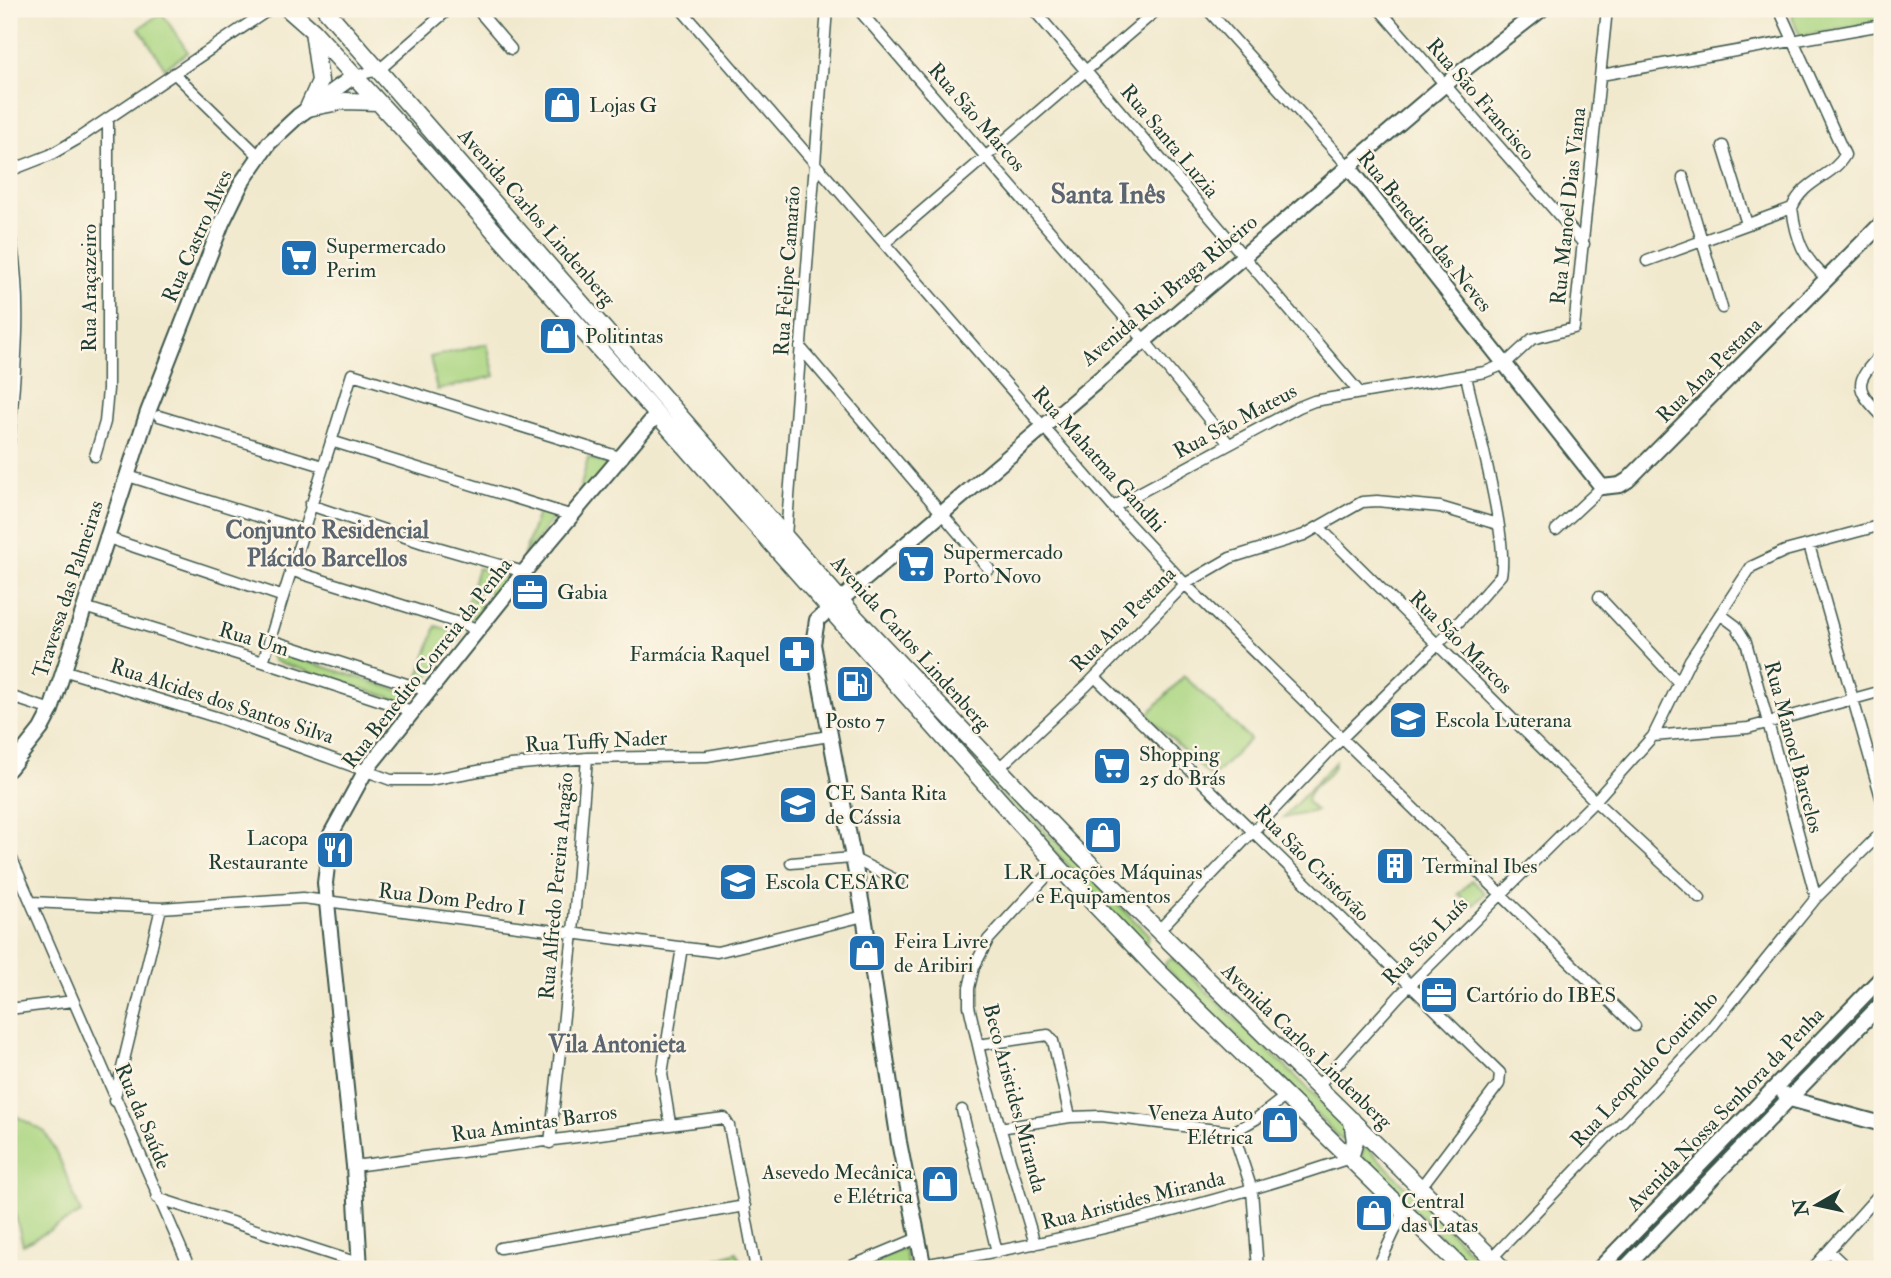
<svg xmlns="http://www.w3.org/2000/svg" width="1891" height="1278" font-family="'IM FELL Double Pica',serif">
	<rect width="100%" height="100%" fill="#fcf5e5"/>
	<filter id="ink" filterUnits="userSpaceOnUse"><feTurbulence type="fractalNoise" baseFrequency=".0143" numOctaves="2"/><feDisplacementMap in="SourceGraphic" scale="14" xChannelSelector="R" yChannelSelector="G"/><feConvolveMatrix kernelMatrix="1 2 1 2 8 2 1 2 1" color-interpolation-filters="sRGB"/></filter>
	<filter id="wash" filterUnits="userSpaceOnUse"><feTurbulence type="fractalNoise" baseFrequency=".00686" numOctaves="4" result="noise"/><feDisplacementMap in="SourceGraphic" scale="28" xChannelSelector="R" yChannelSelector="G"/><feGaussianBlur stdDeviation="1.57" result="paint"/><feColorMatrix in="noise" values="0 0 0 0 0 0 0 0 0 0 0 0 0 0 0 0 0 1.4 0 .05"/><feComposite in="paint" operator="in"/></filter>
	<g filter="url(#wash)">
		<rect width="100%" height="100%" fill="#f1e9ce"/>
		<!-- green -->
		<path fill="#aad581" stroke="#64895a" stroke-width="2" d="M1792 9H1882V22L1800 36 1793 20Z
			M162 13 188 52 165 68 139 28Z
			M487 344 495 376 437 390 430 357Z
			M588 458 610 465 574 513Z
			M540 507 557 513 523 557Z
			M478 568 503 575 505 580 493 595 482 587 473 599 484 607 472 619 463 616Z
			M436 626 459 633 461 636 425 681 417 682Z
			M277 652 408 693 411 699 405 702 274 661 271 655Z
			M1184 676 1250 739 1212 778 1147 715Z
			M930 716 1149 935 1145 946 928 718Z
			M1335 762C1333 780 1309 781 1307 802L1316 811 1283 818Z
			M1472 880 1485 893 1474 905 1458 894Z
			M1172 958 1339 1118 1347 1133V1145L1165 967 1166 961Z
			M9 1112 45 1132 60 1160 81 1213 23 1245 9 1190Z
			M1365 1145 1487 1269H1474L1361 1157Z
			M904 1248 909 1269H855Z
			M737 1252 743 1269H687Z"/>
	</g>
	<g filter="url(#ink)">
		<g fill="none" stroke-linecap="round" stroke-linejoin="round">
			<defs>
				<path id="street" d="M477 9 511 49
					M681 9 1113 507 1185 584 1635 1026
					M858 9 1144 340 1229 444
					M1033 9 1360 393
					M1207 9 1348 166
					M1379 9 1584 244
					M174 73 259 156
					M1601 75 1882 25
					M354 76 379 70 449 9
					M1723 146 1747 224
					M9 171 50 155 76 140 270 9
					M1683 177 1722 308
					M1792 208C1796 238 1803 260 1828 279
					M9 230C24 298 15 374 9 443
					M886 242 1158 9
					M1647 261 1792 208C1804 179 1833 177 1845 155L1779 9
					M800 347 989 569
					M1882 353C1854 383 1854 387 1882 416
					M159 416 323 466
					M331 441 573 516
					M95 456 105 422 108 389V118
					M128 476 302 530
					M310 505 423 543 524 572
					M1113 507 1299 407 1314 401 1485 372 1505 364 1532 339 1574 328 1607 9
					M1319 527 1595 801 1700 898
					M1556 530 1602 487
					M786 536 827 9
					M105 537 281 596
					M1809 545 1882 801
					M290 570 478 629
					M1599 597 1679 683
					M84 607 263 662 412 711
					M1720 614 1736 626 1746 642 1816 898
					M270 640 428 691
					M263 662 352 374 623 458
					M66 671 219 718 391 780H429L511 765 587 758 707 756 829 736
					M1095 677 1500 1073 1499 1084 1421 1187
					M9 696 51 710
					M1653 736 1748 728 1882 691
					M998 769 1087 685 1185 584 1230 558 1304 535 1362 502 1377 501 1440 507 1497 524
					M9 852 190 1269
					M791 863 852 858 898 881
					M31 902 161 908 303 898 717 952 864 916
					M1158 931 1343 737 1449 633 1501 575C1509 539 1475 418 1466 376
					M9 1009 73 1001
					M978 1045 1048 1035 1053 1041 1070 1117
					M1317 1087 1399 996 1595 801 1653 736 1690 660 1751 567 1785 551 1882 525
					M114 1101 161 908
					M962 1110 997 1252
					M670 1123 662 1074 682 947
					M1000 1128 1070 1117 1101 1116 1233 1132 1256 1119 1286 1096
					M1233 1132 1252 1190 1258 1269
					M550 1143 573 933 587 758
					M354 1166 724 1118 729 1126 756 1269
					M157 1198 361 1264
					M1035 1244 986 1080 969 1006V988L974 967 988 940 1057 865
					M500 1248 745 1206
					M1830 1252 1848 1269
					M1492 1258 1706 1034 1816 898 1882 832
					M923 1265C1067 1240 1210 1205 1350 1158
					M844 1269 918 1238
					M1377 1269 1404 1211
					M1812 1269 1882 1191"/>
				<path id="secondary" d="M1348 166 1602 487 1620 485 1628 480 1882 223
					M9 769 41 729 51 710 148 412 222 223 242 182 269 143 298 116 354 76
					M1784 1094 1790 1099 1882 1124
					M360 1269 354 1166 325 883 331 834 366 770 524 572 657 414
					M924 1269 899 1142 864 916 813 644 817 620 1443 86 1542 9
					M1599 1269 1882 977
					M1624 1269 1882 1003"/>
				<path id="primary" d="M288 9 313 31 425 153 1057 865 1158 971 1463 1269
					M325 9 856 618 1075 849 1503 1269
					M308 108 320 81 313 31
					M308 108 344 101 378 102
					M1350 1158 1355 1141 1352 1120"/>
			</defs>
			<!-- street casing -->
			<use href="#street" stroke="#3e574b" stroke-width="13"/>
			<!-- secondary casing -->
			<use href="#secondary" stroke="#3e574b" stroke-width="18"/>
			<!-- primary casing -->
			<use href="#primary" stroke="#3e574b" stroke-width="19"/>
			<!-- street -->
			<use href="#street" stroke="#fff" stroke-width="10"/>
			<!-- secondary -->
			<use href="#secondary" stroke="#fff" stroke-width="14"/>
			<!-- primary -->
			<use href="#primary" stroke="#fff" stroke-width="16"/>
		</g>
	</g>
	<!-- icons -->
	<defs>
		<symbol id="shop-square" viewBox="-11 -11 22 22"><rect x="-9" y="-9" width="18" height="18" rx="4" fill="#1f6fb2" stroke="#fcf5e5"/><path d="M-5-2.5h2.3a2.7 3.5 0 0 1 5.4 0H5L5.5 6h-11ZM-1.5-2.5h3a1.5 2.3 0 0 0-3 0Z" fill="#fff"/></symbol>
		<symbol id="supermarket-square" viewBox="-11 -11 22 22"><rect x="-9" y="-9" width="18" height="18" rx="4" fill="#1f6fb2" stroke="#fcf5e5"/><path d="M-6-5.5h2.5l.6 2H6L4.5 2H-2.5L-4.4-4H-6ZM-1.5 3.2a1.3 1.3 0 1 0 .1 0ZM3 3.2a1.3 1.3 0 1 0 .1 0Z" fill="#fff"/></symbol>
		<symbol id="office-square" viewBox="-11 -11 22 22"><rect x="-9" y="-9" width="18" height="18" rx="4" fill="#1f6fb2" stroke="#fcf5e5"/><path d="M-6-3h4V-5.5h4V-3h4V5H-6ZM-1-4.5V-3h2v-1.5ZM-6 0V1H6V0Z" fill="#fff"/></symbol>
		<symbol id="pharmacy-square" viewBox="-11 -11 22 22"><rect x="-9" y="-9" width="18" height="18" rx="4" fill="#1f6fb2" stroke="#fcf5e5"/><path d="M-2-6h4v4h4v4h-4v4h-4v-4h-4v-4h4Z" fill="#fff"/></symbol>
		<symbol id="fuel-square" viewBox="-11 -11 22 22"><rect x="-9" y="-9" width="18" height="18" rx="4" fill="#1f6fb2" stroke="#fcf5e5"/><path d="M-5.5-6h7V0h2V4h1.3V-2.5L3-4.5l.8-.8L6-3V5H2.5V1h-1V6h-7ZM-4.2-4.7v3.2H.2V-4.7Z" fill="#fff"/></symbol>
		<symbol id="school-square" viewBox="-11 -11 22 22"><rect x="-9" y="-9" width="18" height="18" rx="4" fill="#1f6fb2" stroke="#fcf5e5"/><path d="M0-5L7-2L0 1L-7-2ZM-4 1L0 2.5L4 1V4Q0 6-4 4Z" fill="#fff"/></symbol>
		<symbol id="restaurant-square" viewBox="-11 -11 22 22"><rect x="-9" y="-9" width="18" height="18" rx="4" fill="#1f6fb2" stroke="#fcf5e5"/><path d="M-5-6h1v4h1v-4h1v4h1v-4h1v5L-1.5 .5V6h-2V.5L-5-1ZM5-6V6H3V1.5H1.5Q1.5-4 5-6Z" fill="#fff"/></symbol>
		<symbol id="building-square" viewBox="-11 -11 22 22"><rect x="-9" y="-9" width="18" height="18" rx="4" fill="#1f6fb2" stroke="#fcf5e5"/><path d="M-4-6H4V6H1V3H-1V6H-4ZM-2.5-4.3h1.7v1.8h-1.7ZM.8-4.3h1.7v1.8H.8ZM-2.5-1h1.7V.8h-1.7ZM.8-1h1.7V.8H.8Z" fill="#fff"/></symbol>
	</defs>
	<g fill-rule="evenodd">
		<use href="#shop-square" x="540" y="83" width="44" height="44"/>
		<use href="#supermarket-square" x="277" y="236" width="44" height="44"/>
		<use href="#shop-square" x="536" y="314" width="44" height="44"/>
		<use href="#supermarket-square" x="894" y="542" width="44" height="44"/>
		<use href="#office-square" x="508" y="570" width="44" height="44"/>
		<use href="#pharmacy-square" x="775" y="632" width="44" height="44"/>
		<use href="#fuel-square" x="833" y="662" width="44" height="44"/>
		<use href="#school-square" x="1386" y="698" width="44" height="44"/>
		<use href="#supermarket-square" x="1090" y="744" width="44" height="44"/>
		<use href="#school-square" x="776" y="783" width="44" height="44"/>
		<use href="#shop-square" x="1081" y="813" width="44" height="44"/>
		<use href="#restaurant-square" x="313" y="828" width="44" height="44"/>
		<use href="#building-square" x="1373" y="844" width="44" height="44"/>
		<use href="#school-square" x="716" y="860" width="44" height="44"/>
		<use href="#shop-square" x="845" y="931" width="44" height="44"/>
		<use href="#office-square" x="1417" y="973" width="44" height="44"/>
		<use href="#shop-square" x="1258" y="1103" width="44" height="44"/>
		<use href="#shop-square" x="918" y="1162" width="44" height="44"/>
		<use href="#shop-square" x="1352" y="1191" width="44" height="44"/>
	</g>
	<g text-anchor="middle" stroke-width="5" stroke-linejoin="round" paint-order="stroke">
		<!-- street labels -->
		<g font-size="21" fill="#1f3d34" stroke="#fcf5e5">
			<text transform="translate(1481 99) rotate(49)" y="7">Rua São Francisco</text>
			<text transform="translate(977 117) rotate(49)" y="7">Rua São Marcos</text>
			<text transform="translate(1170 141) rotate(50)" y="7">Rua Santa Luzia</text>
			<text transform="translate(1568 206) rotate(-84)" y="7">Rua Manoel Dias Viana</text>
			<text transform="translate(537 217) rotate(49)" y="7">Avenida Carlos Lindenberg</text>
			<text transform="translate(1425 231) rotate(51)" y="7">Rua Benedito das Neves</text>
			<text transform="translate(197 236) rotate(-66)" y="7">Rua Castro Alves</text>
			<text transform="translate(787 271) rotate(-86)" y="7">Rua Felipe Camarão</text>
			<text transform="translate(89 288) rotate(-90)" y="7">Rua Araçazeiro</text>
			<text transform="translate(1169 290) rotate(-40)" y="7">Avenida Rui Braga Ribeiro</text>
			<text transform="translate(1709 370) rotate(-45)" y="7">Rua Ana Pestana</text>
			<text transform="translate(1235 421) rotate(-28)" y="7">Rua São Mateus</text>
			<text transform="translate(1099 459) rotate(48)" y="7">Rua Mahatma Gandhi</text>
			<text transform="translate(68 589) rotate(-72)" y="7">Travessa das Palmeiras</text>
			<text transform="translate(1123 619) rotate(-45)" y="7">Rua Ana Pestana</text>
			<text transform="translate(254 639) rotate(17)" y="7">Rua Um</text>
			<text transform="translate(1461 642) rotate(45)" y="7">Rua São Marcos</text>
			<text transform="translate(911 643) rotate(48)" y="7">Avenida Carlos Lindenberg</text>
			<text transform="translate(427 663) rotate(-52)" y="7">Rua Benedito Correia da Penha</text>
			<text transform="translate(222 701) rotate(18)" y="7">Rua Alcides dos Santos Silva</text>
			<text transform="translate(596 741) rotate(-3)" y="7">Rua Tuffy Nader</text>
			<text transform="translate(1794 747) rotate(75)" y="7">Rua Manoel Barcelos</text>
			<text transform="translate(1312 863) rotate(45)" y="7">Rua São Cristóvão</text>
			<text transform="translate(556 886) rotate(-85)" y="7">Rua Alfredo Pereira Aragão</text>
			<text transform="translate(452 899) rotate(7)" y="7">Rua Dom Pedro I</text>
			<text transform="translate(1425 941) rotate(-46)" y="7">Rua São Luís</text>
			<text transform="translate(1307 1046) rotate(44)" y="7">Avenida Carlos Lindenberg</text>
			<text transform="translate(1644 1069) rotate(-47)" y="7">Rua Leopoldo Coutinho</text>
			<text transform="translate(1015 1098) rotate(75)" y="7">Beco Aristides Miranda</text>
			<text transform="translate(1725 1109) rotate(-46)" y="7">Avenida Nossa Senhora da Penha</text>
			<text transform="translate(143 1116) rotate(67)" y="7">Rua da Saúde</text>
			<text transform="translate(534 1123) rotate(-8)" y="7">Rua Amintas Barros</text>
			<text transform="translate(1133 1200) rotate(-14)" y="7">Rua Aristides Miranda</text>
		</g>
		<!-- poi labels -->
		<g font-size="21" fill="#1f3d34" stroke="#fcf5e5" text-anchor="start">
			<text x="589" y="112">Lojas G</text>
			<text x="326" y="253">Supermercado<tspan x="326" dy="24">Perim</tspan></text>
			<text x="585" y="343">Politintas</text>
			<text x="943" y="559">Supermercado<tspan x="943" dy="24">Porto Novo</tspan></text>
			<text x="557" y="599">Gabia</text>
			<text x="770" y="661" text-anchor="end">Farmácia Raquel</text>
			<text x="1435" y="727">Escola Luterana</text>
			<text x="855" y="728" text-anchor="middle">Posto 7</text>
			<text x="1139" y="761">Shopping<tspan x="1139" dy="24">25 do Brás</tspan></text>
			<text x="825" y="800">CE Santa Rita<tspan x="825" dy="24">de Cássia</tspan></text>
			<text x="308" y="845" text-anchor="end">Lacopa<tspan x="308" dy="24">Restaurante</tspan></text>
			<text x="1422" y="873">Terminal Ibes</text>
			<text x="1103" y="879" text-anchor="middle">LR Locações Máquinas<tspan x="1103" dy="24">e Equipamentos</tspan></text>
			<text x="765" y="889">Escola CESARC</text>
			<text x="894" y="948">Feira Livre<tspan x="894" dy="24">de Aribiri</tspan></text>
			<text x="1466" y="1002">Cartório do IBES</text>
			<text x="1253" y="1120" text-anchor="end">Veneza Auto<tspan x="1253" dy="24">Elétrica</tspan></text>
			<text x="913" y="1179" text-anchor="end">Asevedo Mecânica<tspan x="913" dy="24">e Elétrica</tspan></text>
			<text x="1401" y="1208">Central<tspan x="1401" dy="24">das Latas</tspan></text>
		</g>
		<!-- quarter labels -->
		<g font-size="24" font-weight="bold" fill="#5b6670" stroke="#fcf5e5">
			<text x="327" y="538">Conjunto Residencial<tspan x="327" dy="28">Plácido Barcellos</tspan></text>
			<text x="617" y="1052">Vila Antonieta</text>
		</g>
		<!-- district labels -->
		<g font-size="28" font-weight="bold" fill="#5b6670" stroke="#fcf5e5">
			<text x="1108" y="203">Santa Inês</text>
		</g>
	</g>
	<!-- margin -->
	<rect width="1891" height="1278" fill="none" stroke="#fcf5e5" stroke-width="35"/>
	<!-- north arrow -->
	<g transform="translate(1817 1205) rotate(261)" stroke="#fcf5e5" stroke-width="5" paint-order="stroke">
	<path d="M0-5L12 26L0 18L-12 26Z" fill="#1f3d34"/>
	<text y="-10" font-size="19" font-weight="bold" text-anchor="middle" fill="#1f3d34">N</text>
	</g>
</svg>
